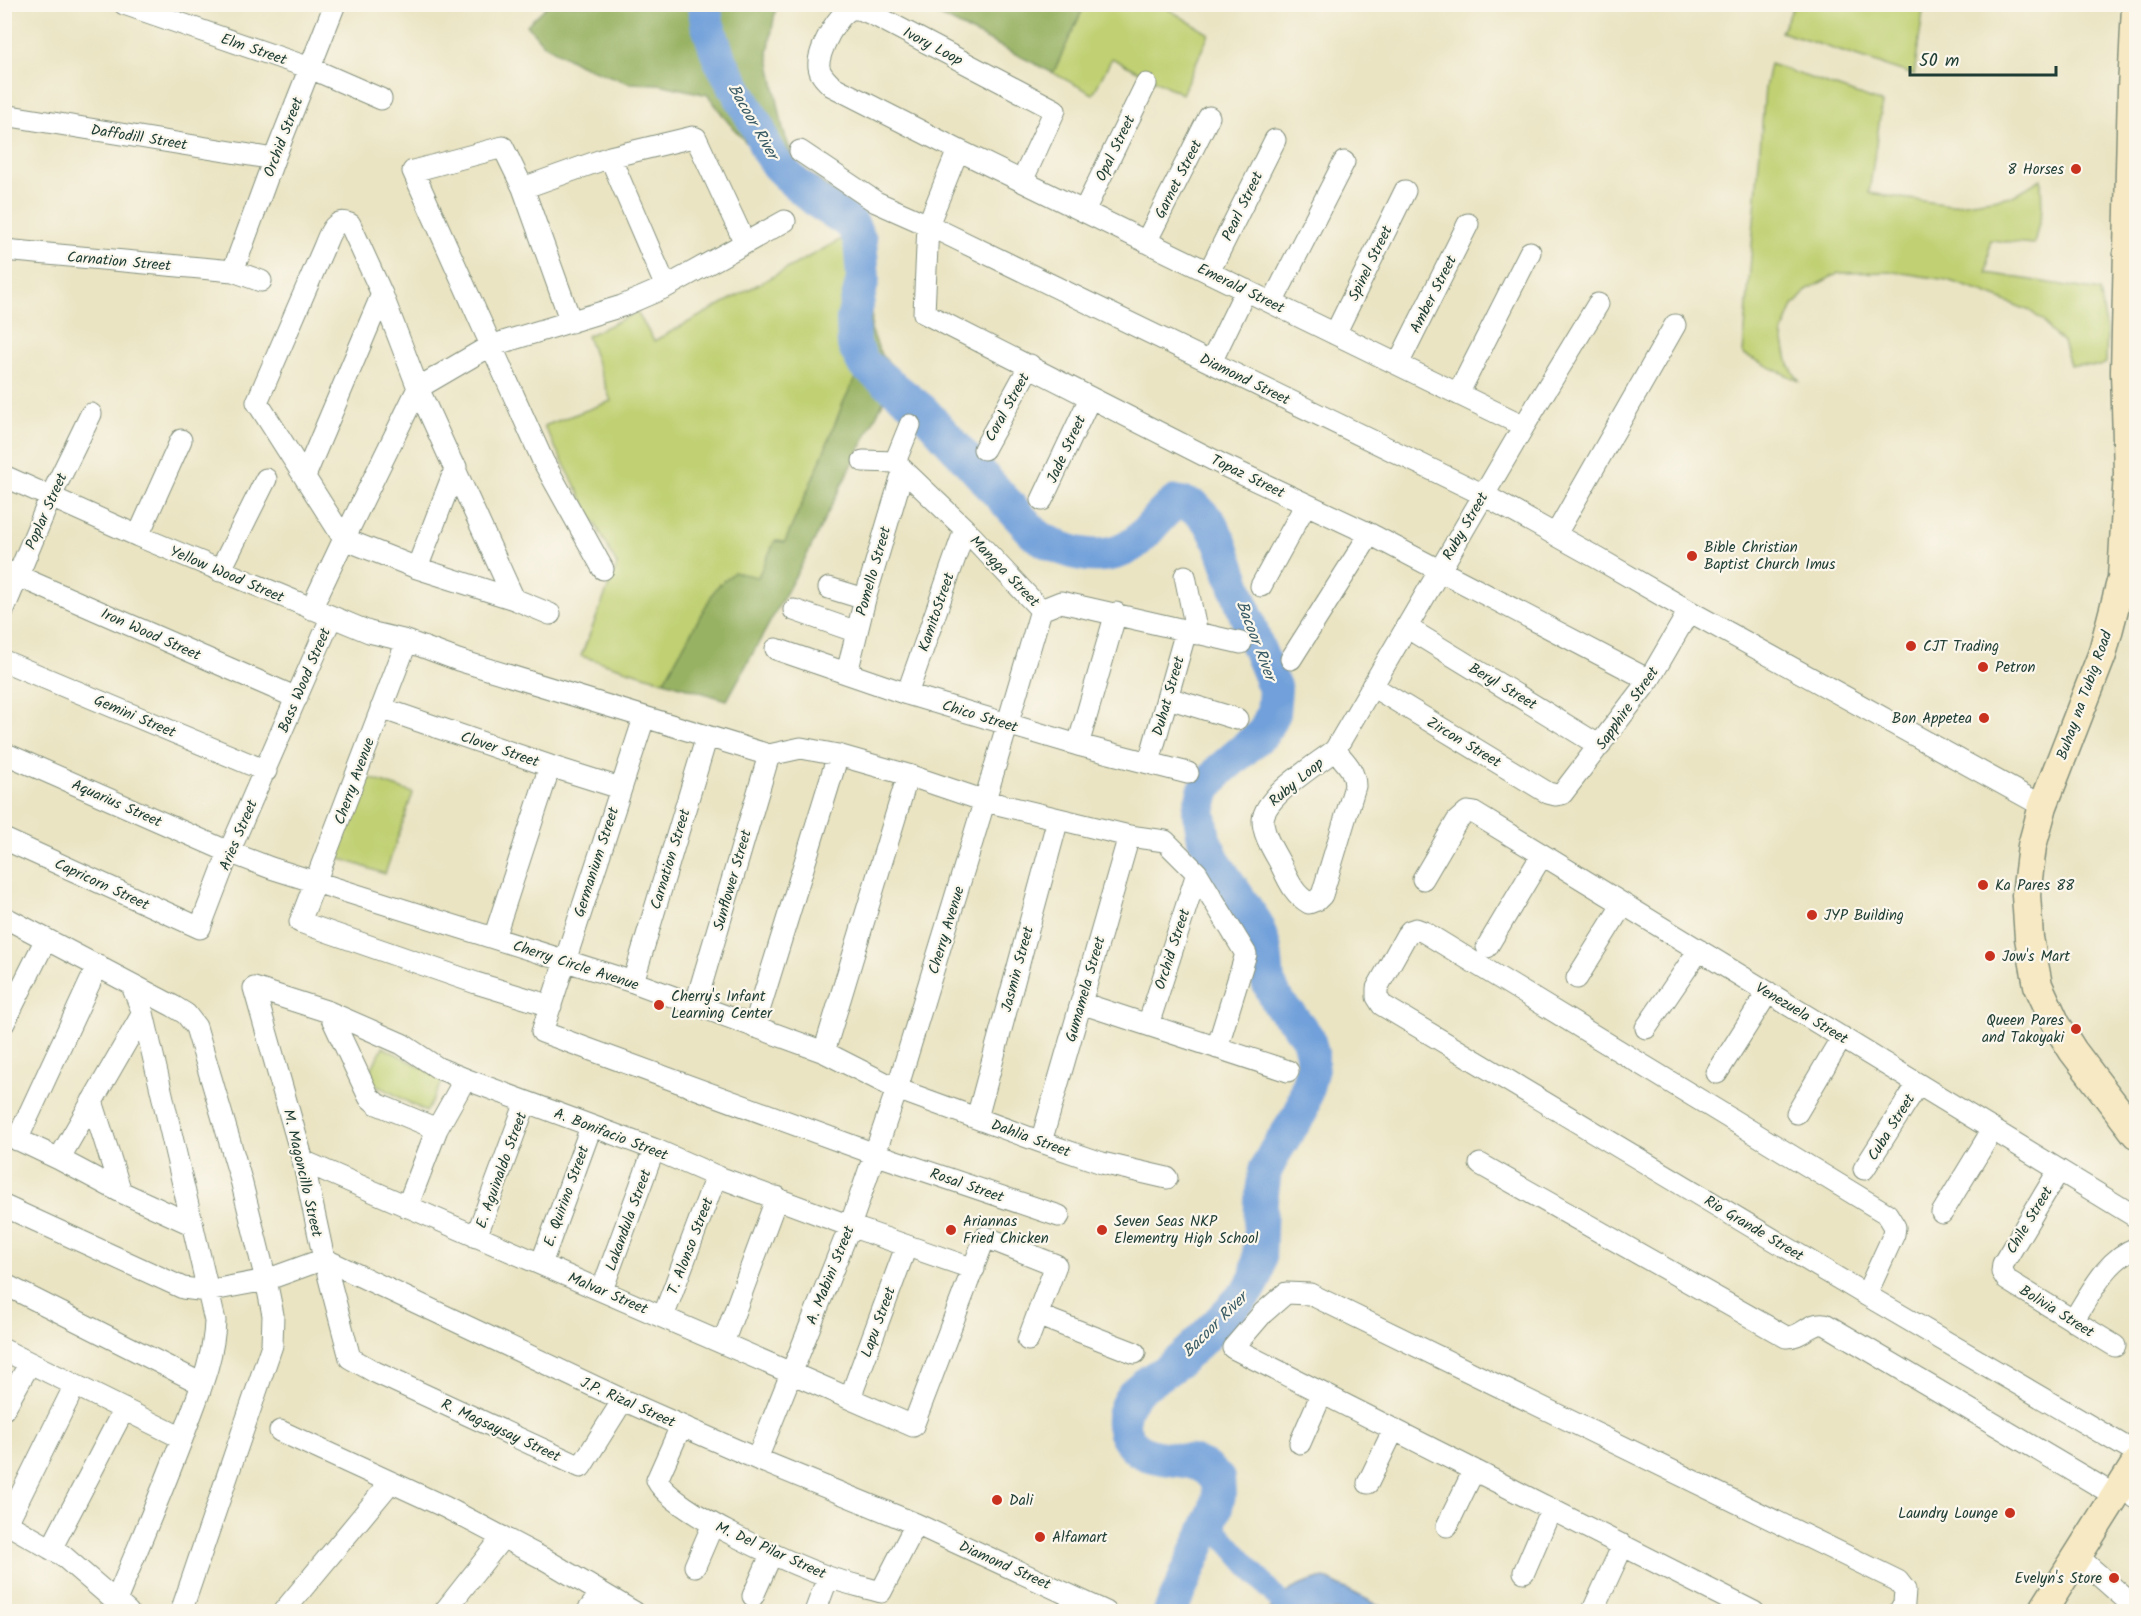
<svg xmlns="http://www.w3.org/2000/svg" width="2141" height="1616" font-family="Kalam,sans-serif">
	<rect width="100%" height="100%" fill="#fbf7ec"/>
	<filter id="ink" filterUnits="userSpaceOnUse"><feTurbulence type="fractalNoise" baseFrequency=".0167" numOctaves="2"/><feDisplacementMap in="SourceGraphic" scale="12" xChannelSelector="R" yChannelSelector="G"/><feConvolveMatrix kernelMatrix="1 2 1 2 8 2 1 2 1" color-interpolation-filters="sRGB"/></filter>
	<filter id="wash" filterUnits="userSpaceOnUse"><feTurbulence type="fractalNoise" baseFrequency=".008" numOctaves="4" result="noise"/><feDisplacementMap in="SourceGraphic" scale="24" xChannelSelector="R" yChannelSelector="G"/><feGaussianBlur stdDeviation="1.35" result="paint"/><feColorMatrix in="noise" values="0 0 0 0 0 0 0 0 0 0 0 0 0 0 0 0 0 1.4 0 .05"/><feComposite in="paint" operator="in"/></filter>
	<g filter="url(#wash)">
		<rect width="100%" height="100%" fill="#eae4c3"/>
		<!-- green -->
		<path fill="#c0d072" stroke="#708653" stroke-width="1.5" d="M1795 4 1924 5 1914 75 1781 32Z
			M1072 5H1162L1209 34 1182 94 1112 58 1093 94 1053 73 1082 11Z
			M1770 64 1882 103 1869 193 1950 205 2013 196 2041 179 2042 210 2034 244 1990 240 1987 273 2100 291 2107 332 2106 363 2100 366 2070 365 2063 342 2050 331 2043 321 2030 311 1985 293 1947 280 1896 272 1839 273 1808 289 1793 306 1782 333 1789 365 1799 381 1743 354 1765 88Z
			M849 235 852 255 850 276 853 366 858 373 844 401 817 469 785 542 775 541 758 577 716 588 664 681 581 656 617 565 544 426 611 401 587 336 637 312 654 341Z
			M364 776 413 793 385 874 336 857Z
			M383 1047 444 1079 426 1112 366 1079Z"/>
		<!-- forest -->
		<path fill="#98b264" stroke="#5c784c" stroke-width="1.5" d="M1072 4 1082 11 1053 73 919 5Z
			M548 5H778L775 12 768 53 783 129 794 162 865 215 876 253 871 329 881 355 900 373 888 392 808 553 727 700 664 681 716 588 734 572 758 577 775 541 785 542 817 469 844 401 858 373 846 347 852 255 849 235 797 196 768 167 728 122 708 95 659 84 629 83 580 65 543 44 527 25Z"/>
		<!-- water -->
		<path fill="#71a0da" stroke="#486e87" stroke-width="1.5" d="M1324 1578 1390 1611H1269C1283 1590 1300 1584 1324 1578Z"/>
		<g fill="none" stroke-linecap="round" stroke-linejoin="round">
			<!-- canal -->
			<path stroke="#71a0da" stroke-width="21" d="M1209 1521 1289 1612"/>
			<!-- river -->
			<path stroke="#71a0da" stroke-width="34" d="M704 4 707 23 719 58 759 130 767 150 777 165 795 183 819 203 852 224 860 241 863 278 853 319 854 345 864 364 922 410 1036 535C1065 554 1106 566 1136 542 1151 529 1159 514 1176 502L1195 507 1211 524 1220 542 1254 638 1275 689 1273 713 1263 733 1220 770 1205 789 1199 810 1204 839 1215 863 1256 923 1265 950 1268 982 1279 1004 1295 1021 1308 1038 1312 1053V1068L1301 1112 1276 1150 1265 1171 1261 1200 1259 1260 1256 1277 1249 1290C1224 1316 1199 1345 1171 1367 1157 1378 1138 1385 1129 1401 1119 1417 1121 1434 1135 1447 1152 1463 1184 1456 1204 1467 1209 1470 1213 1476 1218 1479L1219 1495 1215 1510 1170 1612"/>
		</g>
	</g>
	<g filter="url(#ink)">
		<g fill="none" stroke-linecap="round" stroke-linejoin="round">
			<defs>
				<path id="street" d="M124 4 310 68 381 99
					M4 115 274 159
					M958 150 928 225 924 313 1225 466 1370 534 1649 680
					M800 151 876 202 928 225 1484 495 1599 559 1689 611 2043 806
					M610 157 666 287
					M1022 181 1055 110 876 16C869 13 861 8 853 9 838 11 817 53 819 67 820 75 826 80 832 86L958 150 1524 426
					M523 188 503 147 413 171 543 461 603 569
					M1084 211 1146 84
					M1146 242 1209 117
					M4 250 233 271 261 281
					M233 271 274 159 335 4
					M1209 272 1275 140
					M1272 303 1344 162
					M571 322 523 188 610 157 693 137 696 138 745 243
					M1335 334 1405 191
					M1211 362 1246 290
					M1398 364 1468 224
					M1458 394 1530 252
					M984 449 1030 365
					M863 461 895 462 965 529 1041 610 1061 602 1241 643
					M895 462 910 425
					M4 476 138 536 369 632 407 641 458 660 769 755 801 748 838 755 908 775 985 801 1129 836 1165 841 1197 873 1246 954 1217 1048
					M305 476 382 294
					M1042 500 1090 398
					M1556 534 1675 325
					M138 536 181 440
					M417 568 456 467
					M4 570 297 698
					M220 571 266 479
					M1185 576 1197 634
					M1261 586 1306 504
					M829 588 865 599
					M514 599 418 388 490 346 622 306 666 287 785 221
					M4 609 51 496 91 414
					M311 609 344 539 418 388 382 294 350 224C334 217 329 235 324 247L257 402 344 539 417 568 514 599 550 614
					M794 610 857 632
					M1406 627 1600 746
					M407 641 300 922 476 983 551 1006
					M776 649 907 694 1078 745 1188 773
					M1291 659 1370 534
					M4 661 266 771
					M847 673 865 599 903 471
					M1372 686 1548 793 1556 795 1562 794 1649 680 1689 611
					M907 694 965 529
					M1168 698 1237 719
					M381 708 550 766 494 938
					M644 718 542 1032 875 1154 1059 1216
					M1078 745 1116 613
					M1335 750C1345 762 1355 770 1355 786L1322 895 1317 900 1309 903C1293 894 1288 879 1280 863 1273 850 1263 835 1263 820 1264 796 1316 765 1335 750L1524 426 1598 304
					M4 753 229 852 271 868 633 982 824 1052 897 1089 1041 1142 1102 1163 1167 1178
					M1149 762 1186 631
					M550 766 620 788
					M4 839 200 928 229 852 331 618
					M1423 879 1457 821 1467 812 1474 813 2136 1217
					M4 917 173 1006 186 1014 196 1027 241 1180 266 1280 207 1291 183 1288 4 1206
					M1487 947 1542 855
					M1577 978 1623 904
					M633 982 707 736
					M254 988 329 1012 402 1044 438 1068 465 1079 654 1149 716 1176 850 1226 974 1269
					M254 988 303 1161 324 1259 350 1358 375 1372 581 1467 623 1400
					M1081 1003 1288 1071
					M695 1006 769 755
					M329 1012 369 1097 377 1104 437 1129
					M4 1023 46 939
					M1148 1025 1197 873
					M754 1027 838 755
					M1646 1028 1699 950
					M824 1052 908 775
					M1717 1073 1768 992
					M92 1101 121 1192
					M1797 1113 1842 1037
					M977 1118 1058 819
					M4 1133 59 1159 121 1192 191 1224
					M17 1140 98 965
					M1041 1142 1129 836
					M59 1159 143 1013
					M303 1161 913 1426 985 1237 1056 1265 1028 1340
					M1480 1164 1786 1337C1802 1338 1810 1321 1825 1324L2116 1496
					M1864 1169 1918 1084
					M2059 1170 2003 1264 2002 1272 2007 1280 2115 1346
					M407 1207 437 1129 465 1079
					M1942 1213 1993 1129
					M476 1237 526 1102
					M541 1264 591 1127
					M4 1284 202 1384
					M602 1290 654 1149
					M1866 1295 1894 1234 1895 1227 1887 1214 1424 932 1416 929 1410 931 1406 936 1377 988V997L1382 1005 1866 1295 2136 1453
					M1037 1315 1135 1353
					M663 1317 716 1176
					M2073 1321C2090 1295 2106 1259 2136 1248
					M723 1343 777 1197
					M4 1350 182 1438
					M850 1398 906 1247
					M4 1409 30 1363
					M681 1426 657 1480C672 1512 792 1564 828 1577 845 1583 864 1587 881 1592L916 1524
					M280 1431 445 1507 546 1560 634 1612
					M1300 1443 1322 1393
					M757 1459 850 1226 897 1089 994 770 1041 610
					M1368 1483 1394 1429
					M2122 1486 2136 1498
					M4 1522 62 1555 128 1612
					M7 1523 75 1385
					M1447 1526 1474 1470
					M51 1549 124 1409
					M2077 1556 2136 1608
					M695 1566 713 1524
					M1524 1572 1551 1509
					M753 1596 772 1553
					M116 1601C140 1542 166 1483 188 1423 200 1390 214 1357 215 1321L143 1013 132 986
					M1594 1608 1623 1545
					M181 1612 272 1345 273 1315 266 1280 324 1259 623 1400 757 1459 916 1524 1106 1612
					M283 1612 390 1483
					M444 1612 503 1537
					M587 1612 601 1593
					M815 1612 828 1577
					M1754 1612 1233 1348 1263 1313 1286 1293 1310 1294 1898 1581 1905 1590 1904 1603 1899 1612"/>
				<path id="secondary" d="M2136 7 2132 89 2125 372 2128 473 2122 578 2102 655 2043 806 2032 846 2026 895 2029 938 2038 985 2056 1024 2073 1051 2136 1134
					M2042 1612 2136 1463"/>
			</defs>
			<!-- street casing -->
			<use href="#street" stroke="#84907c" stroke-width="23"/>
			<!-- secondary casing -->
			<use href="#secondary" stroke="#84907c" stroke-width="31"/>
			<!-- street -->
			<use href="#street" stroke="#fff" stroke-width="21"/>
			<!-- secondary -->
			<use href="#secondary" stroke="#f7e9c3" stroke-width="28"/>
		</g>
	</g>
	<!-- markers -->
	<g fill="#c8321e" stroke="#fbf7ec" stroke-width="2">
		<circle cx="2076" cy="169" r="6"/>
		<circle cx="1692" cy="556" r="6"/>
		<circle cx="1911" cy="646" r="6"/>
		<circle cx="1983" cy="667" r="6"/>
		<circle cx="1984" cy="718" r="6"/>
		<circle cx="1983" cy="885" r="6"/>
		<circle cx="1812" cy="915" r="6"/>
		<circle cx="1990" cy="956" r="6"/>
		<circle cx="659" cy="1005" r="6"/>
		<circle cx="2076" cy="1029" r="6"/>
		<circle cx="951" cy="1230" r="6"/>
		<circle cx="1102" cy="1230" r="6"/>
		<circle cx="997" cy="1500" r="6"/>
		<circle cx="2010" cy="1513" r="6"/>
		<circle cx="1040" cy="1537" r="6"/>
		<circle cx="2114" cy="1578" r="6"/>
	</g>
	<g text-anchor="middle" stroke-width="4.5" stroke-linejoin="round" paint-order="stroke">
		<!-- street labels -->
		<g font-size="15" fill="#1f3d34" stroke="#fbf7ec">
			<text transform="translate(933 46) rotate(28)" y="5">Ivory Loop</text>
			<text transform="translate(254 49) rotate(19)" y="5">Elm Street</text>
			<text transform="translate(139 137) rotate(9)" y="5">Daffodill Street</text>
			<text transform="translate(283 137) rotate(-69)" y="5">Orchid Street</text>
			<text transform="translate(1115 148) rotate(-64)" y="5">Opal Street</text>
			<text transform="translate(1178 179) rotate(-63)" y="5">Garnet Street</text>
			<text transform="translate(1242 206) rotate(-64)" y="5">Pearl Street</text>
			<text transform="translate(119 261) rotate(5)" y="5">Carnation Street</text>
			<text transform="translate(1370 263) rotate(-64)" y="5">Spinel Street</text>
			<text transform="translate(1241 288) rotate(26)" y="5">Emerald Street</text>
			<text transform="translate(1433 294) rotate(-63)" y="5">Amber Street</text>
			<text transform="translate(1245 379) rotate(26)" y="5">Diamond Street</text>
			<text transform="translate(1007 407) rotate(-61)" y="5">Coral Street</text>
			<text transform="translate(1066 449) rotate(-65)" y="5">Jade Street</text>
			<text transform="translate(1248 476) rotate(26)" y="5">Topaz Street</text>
			<text transform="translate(46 511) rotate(-66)" y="5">Poplar Street</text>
			<text transform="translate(1465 526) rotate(-60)" y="5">Ruby Street</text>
			<text transform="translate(873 571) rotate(-74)" y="5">Pomello Street</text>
			<text transform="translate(1005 571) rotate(46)" y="5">Mangga Street</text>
			<text transform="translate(227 574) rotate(23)" y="5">Yellow Wood Street</text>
			<text transform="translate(936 612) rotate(-71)" y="5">KamitoStreet</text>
			<text transform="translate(151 634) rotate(24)" y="5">Iron Wood Street</text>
			<text transform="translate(304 680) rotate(-67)" y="5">Bass Wood Street</text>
			<text transform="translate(1503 686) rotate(31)" y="5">Beryl Street</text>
			<text transform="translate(2084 695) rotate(-70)" y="5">Buhay na Tubig Road</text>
			<text transform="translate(1168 696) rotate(-74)" y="5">Duhat Street</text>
			<text transform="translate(1627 708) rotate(-55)" y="5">Sapphire Street</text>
			<text transform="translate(135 716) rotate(23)" y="5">Gemini Street</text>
			<text transform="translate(980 716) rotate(17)" y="5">Chico Street</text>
			<text transform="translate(1464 742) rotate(31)" y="5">Zircon Street</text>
			<text transform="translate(500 749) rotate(19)" y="5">Clover Street</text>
			<text transform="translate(354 781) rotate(-70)" y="5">Cherry Avenue</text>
			<text transform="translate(1296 782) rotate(-40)" y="5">Ruby Loop</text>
			<text transform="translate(117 803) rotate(24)" y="5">Aquarius Street</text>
			<text transform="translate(238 835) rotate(-67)" y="5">Aries Street</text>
			<text transform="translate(670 859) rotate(-73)" y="5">Carnation Street</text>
			<text transform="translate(596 862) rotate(-72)" y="5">Germanium Street</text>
			<text transform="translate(732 880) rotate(-74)" y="5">Sunflower Street</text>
			<text transform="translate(102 884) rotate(25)" y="5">Capricorn Street</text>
			<text transform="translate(946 930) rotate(-73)" y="5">Cherry Avenue</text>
			<text transform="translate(1172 949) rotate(-72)" y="5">Orchid Street</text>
			<text transform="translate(576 965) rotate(18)" y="5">Cherry Circle Avenue</text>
			<text transform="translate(1017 969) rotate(-75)" y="5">Jasmin Street</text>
			<text transform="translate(1085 989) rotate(-74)" y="5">Gumamela Street</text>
			<text transform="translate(1802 1013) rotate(31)" y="5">Venezuela Street</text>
			<text transform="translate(1891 1127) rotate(-58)" y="5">Cuba Street</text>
			<text transform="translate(611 1134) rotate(21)" y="5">A. Bonifacio Street</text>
			<text transform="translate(1031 1138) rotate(20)" y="5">Dahlia Street</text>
			<text transform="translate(501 1170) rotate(-70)" y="5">E. Aguinaldo Street</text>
			<text transform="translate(303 1173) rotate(77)" y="5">M. Magoncillo Street</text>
			<text transform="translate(967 1185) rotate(19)" y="5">Rosal Street</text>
			<text transform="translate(566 1196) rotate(-70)" y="5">E. Quirino Street</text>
			<text transform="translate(628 1220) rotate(-70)" y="5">Lakandula Street</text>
			<text transform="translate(2029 1220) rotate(-59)" y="5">Chile Street</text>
			<text transform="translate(1754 1228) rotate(31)" y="5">Rio Grande Street</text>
			<text transform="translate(690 1246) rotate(-69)" y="5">T. Alonso Street</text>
			<text transform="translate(830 1275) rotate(-68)" y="5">A. Mabini Street</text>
			<text transform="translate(608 1293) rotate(23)" y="5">Malvar Street</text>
			<text transform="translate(2057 1311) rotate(32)" y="5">Bolivia Street</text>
			<text transform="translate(878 1322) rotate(-70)" y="5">Lapu Street</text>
			<text transform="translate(628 1402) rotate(24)" y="5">J.P. Rizal Street</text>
			<text transform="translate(501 1430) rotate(25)" y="5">R. Magsaysay Street</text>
			<text transform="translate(771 1550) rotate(24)" y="5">M. Del Pilar Street</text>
			<text transform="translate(1005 1565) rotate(24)" y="5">Diamond Street</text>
		</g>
		<!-- poi labels -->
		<g font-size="15" fill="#1f3d34" stroke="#fbf7ec" text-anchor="start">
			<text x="2064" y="174" text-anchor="end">8 Horses</text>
			<text x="1704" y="552">Bible Christian<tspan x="1704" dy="17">Baptist Church Imus</tspan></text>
			<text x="1923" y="651">CJT Trading</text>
			<text x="1995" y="672">Petron</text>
			<text x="1972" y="723" text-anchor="end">Bon Appetea</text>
			<text x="1995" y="890">Ka Pares 88</text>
			<text x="1824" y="920">JYP Building</text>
			<text x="2002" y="961">Jow's Mart</text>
			<text x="671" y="1001">Cherry's Infant<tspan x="671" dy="17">Learning Center</tspan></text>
			<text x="2064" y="1025" text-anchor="end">Queen Pares<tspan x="2064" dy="17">and Takoyaki</tspan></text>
			<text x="963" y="1226">Ariannas<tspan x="963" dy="17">Fried Chicken</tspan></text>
			<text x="1114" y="1226">Seven Seas NKP<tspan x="1114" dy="17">Elementry High School</tspan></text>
			<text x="1009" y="1505">Dali</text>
			<text x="1998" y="1518" text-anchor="end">Laundry Lounge</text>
			<text x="1052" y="1542">Alfamart</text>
			<text x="2102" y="1583" text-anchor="end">Evelyn's Store</text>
		</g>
		<!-- water labels -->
		<g font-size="16" font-style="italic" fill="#385b66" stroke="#fbf7ec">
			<text transform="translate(754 121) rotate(60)" y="6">Bacoor River</text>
			<text transform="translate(1257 640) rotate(69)" y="6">Bacoor River</text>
			<text transform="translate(1214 1324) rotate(-45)" y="6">Bacoor River</text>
		</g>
	</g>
	<!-- margin -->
	<rect width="2141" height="1616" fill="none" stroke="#fbf7ec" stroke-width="24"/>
	<!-- scale -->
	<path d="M1910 66v9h146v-9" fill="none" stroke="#1f3d34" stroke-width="3"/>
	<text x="1919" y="66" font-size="18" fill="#1f3d34" stroke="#fbf7ec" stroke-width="4.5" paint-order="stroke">50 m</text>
</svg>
